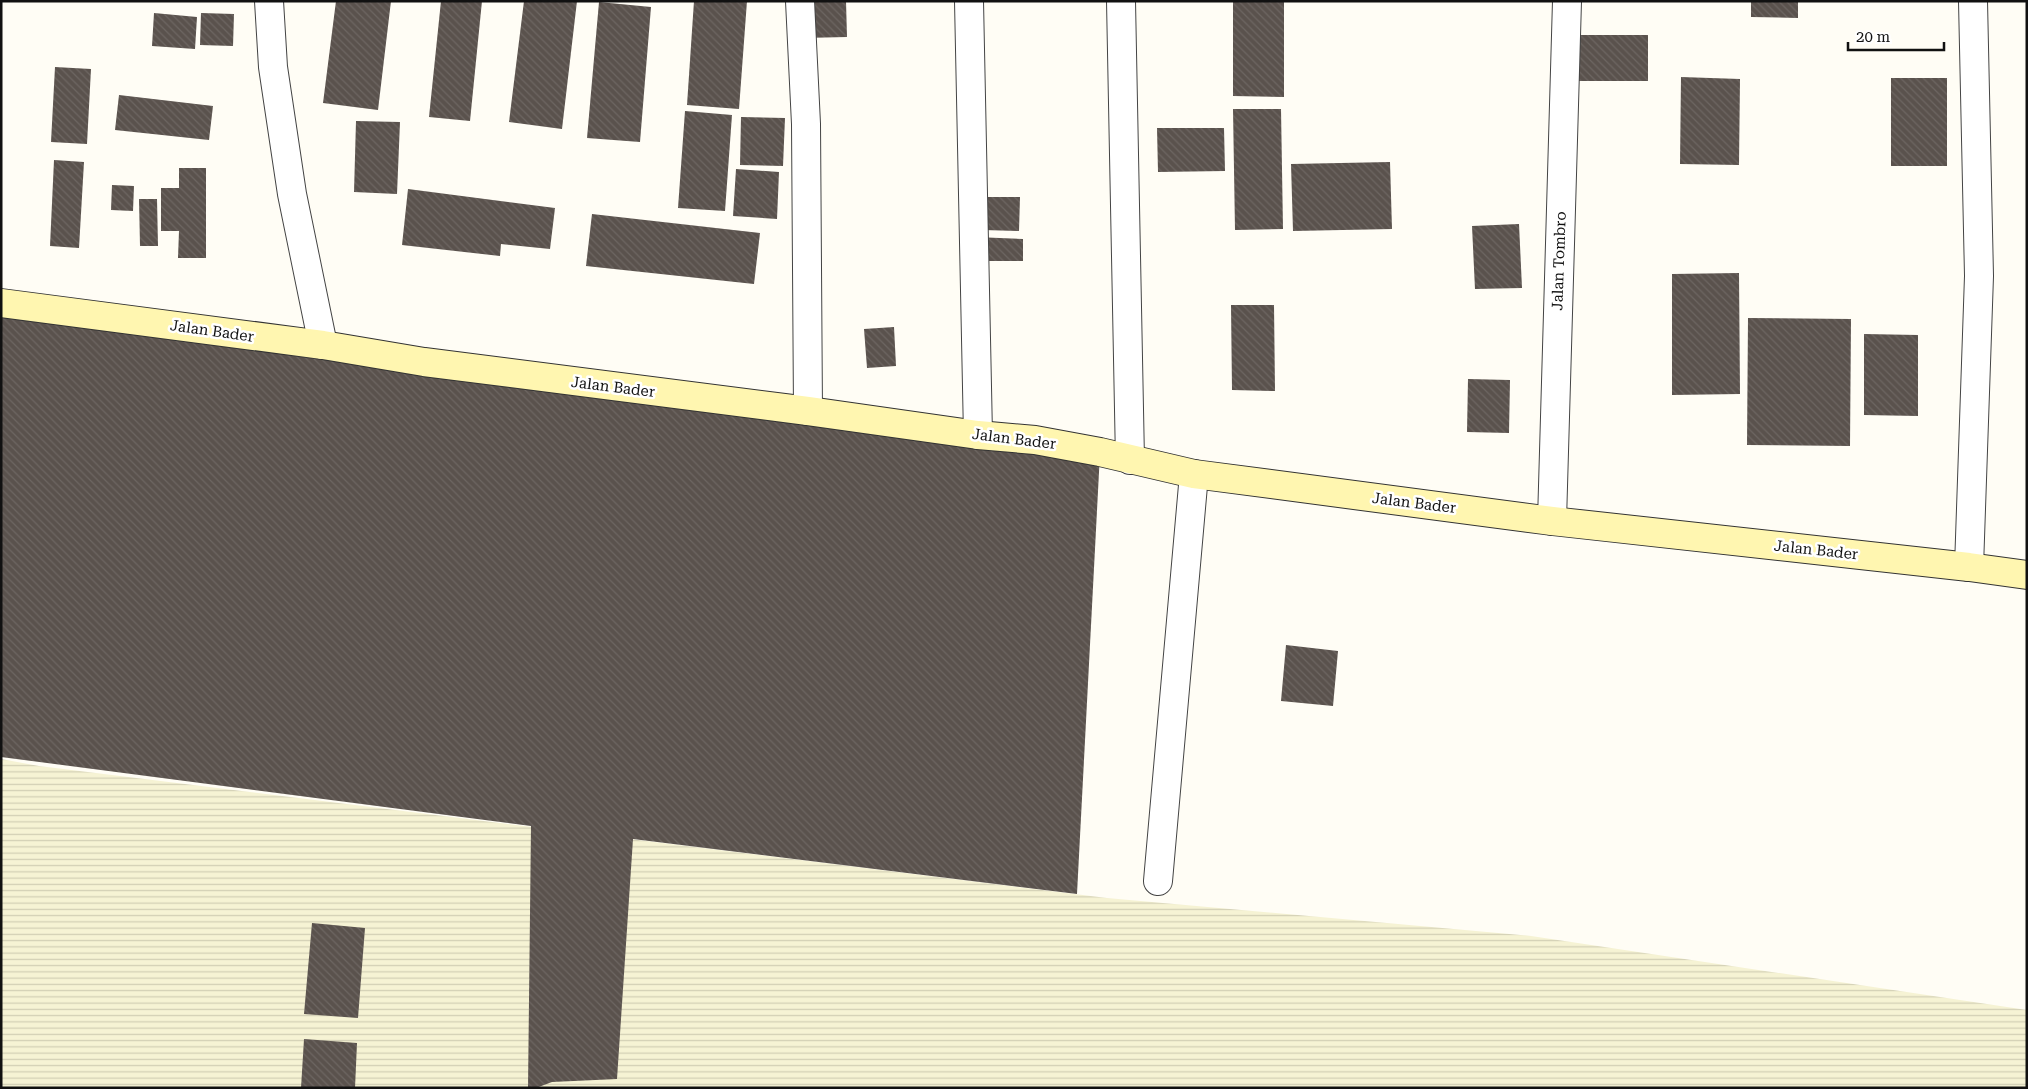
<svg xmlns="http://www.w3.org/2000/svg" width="2028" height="1089" font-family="'Roboto Serif',serif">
	<defs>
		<pattern id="farmland-rules" width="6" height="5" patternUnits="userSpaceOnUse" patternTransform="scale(1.25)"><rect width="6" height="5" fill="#f6f3d4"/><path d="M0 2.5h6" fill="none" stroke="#d2cfb5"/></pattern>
		<pattern id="building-back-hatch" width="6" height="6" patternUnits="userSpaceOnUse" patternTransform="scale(1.25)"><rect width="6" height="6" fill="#5a524d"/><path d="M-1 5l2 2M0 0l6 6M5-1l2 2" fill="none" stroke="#6d6662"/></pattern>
	</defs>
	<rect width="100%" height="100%" fill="#fffdf5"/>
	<!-- farmland -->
	<path fill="url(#farmland-rules)" d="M1 759 39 766 1107 898 1531 936 2027 1010V1088H1Z"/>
	<!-- building -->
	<path fill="url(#building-back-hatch)" d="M336 1H391L378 110 323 103Z
		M441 1H482L470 121 429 117Z
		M524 1H577L562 129 509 122Z
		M694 1H747L739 109 687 105Z
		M802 1H846L847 37 803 38Z
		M1233 1H1284V97L1233 96Z
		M1751 1H1798V18L1751 17Z
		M599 2 651 7 640 142 587 138Z
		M154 13 197 17 195 49 152 46Z
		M201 13 234 14 233 46 200 45Z
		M1576 35H1648V81H1576Z
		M55 67 91 69 87 144 51 142Z
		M1681 77 1740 79 1739 165 1680 164Z
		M1891 78H1947V166H1891Z
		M119 95 213 106 209 140 115 130Z
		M1233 109H1281L1283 229 1235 230Z
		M685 111 732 115 725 211 678 208Z
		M741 117 785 118 783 166 740 165Z
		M356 121 400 122 397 194 354 192Z
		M1157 128H1224L1225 171 1158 172Z
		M54 160 84 162 79 248 50 246Z
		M1390 162 1392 229 1293 231 1291 164Z
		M179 168H206V258H178L179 231H161V188H179Z
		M736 169 779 172 777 219 733 216Z
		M112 185 134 186 133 211 111 210Z
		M408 189 555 208 550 249 501 244 500 256 402 245Z
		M984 197H1020L1019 231 983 230Z
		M139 199H157L158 246H140Z
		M592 214 760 233 754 284 586 266Z
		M1519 224 1522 288 1475 289 1472 226Z
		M975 237 1023 239V261H975Z
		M1739 273 1740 394 1672 395V274Z
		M1231 305H1274L1275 391 1232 390Z
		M1 307 1100 453 1077 894 633 839 617 1079 552 1082 536 1088H528L531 826 1 757Z
		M1748 318 1851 319 1850 446 1747 445Z
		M894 327 896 366 867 368 864 329Z
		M1864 334 1918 335V416L1864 415Z
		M1468 379 1510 380 1509 433 1467 432Z
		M1286 645 1338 651 1333 706 1281 701Z
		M312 923 365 928 358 1018 304 1014Z
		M304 1039 357 1043 355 1088H301Z"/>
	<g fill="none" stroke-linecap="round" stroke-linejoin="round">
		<defs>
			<path id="street" d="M269 1 273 67 292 194 323 345
				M800 1 806 124 808 411
				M969 1 978 435
				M1121 1 1130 460
				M1552 521 1567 1
				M1969 567 1979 276 1973 1
				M1158 881 1194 474"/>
			<path id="secondary" d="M1 303 323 345 424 362 808 411 978 435 1035 440 1100 452 1194 474 1552 521 1969 567 2027 575"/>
		</defs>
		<!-- street casing -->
		<use href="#street" stroke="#444" stroke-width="30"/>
		<!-- secondary casing -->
		<use href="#secondary" stroke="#333" stroke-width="30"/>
		<!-- street -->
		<use href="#street" stroke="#fff" stroke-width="28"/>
		<!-- secondary -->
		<use href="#secondary" stroke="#fff6b0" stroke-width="28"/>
	</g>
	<g text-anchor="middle" stroke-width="5" stroke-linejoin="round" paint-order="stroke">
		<!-- street labels -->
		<g font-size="15" fill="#111" stroke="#fff">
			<text transform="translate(1559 261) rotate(-88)" y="5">Jalan Tombro</text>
			<text transform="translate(212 331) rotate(8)" y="5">Jalan Bader</text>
			<text transform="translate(613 387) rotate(7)" y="5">Jalan Bader</text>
			<text transform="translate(1014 439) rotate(7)" y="5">Jalan Bader</text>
			<text transform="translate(1414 503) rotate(7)" y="5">Jalan Bader</text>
			<text transform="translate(1816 550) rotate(6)" y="5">Jalan Bader</text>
		</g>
	</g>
	<!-- border -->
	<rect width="2028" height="1089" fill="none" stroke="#111111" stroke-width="5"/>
	<!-- scale -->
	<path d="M1848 42v8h96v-8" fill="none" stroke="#111111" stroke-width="2.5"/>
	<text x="1856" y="42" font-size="15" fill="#111111" stroke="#ffffff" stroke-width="4" paint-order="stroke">20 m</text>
</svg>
